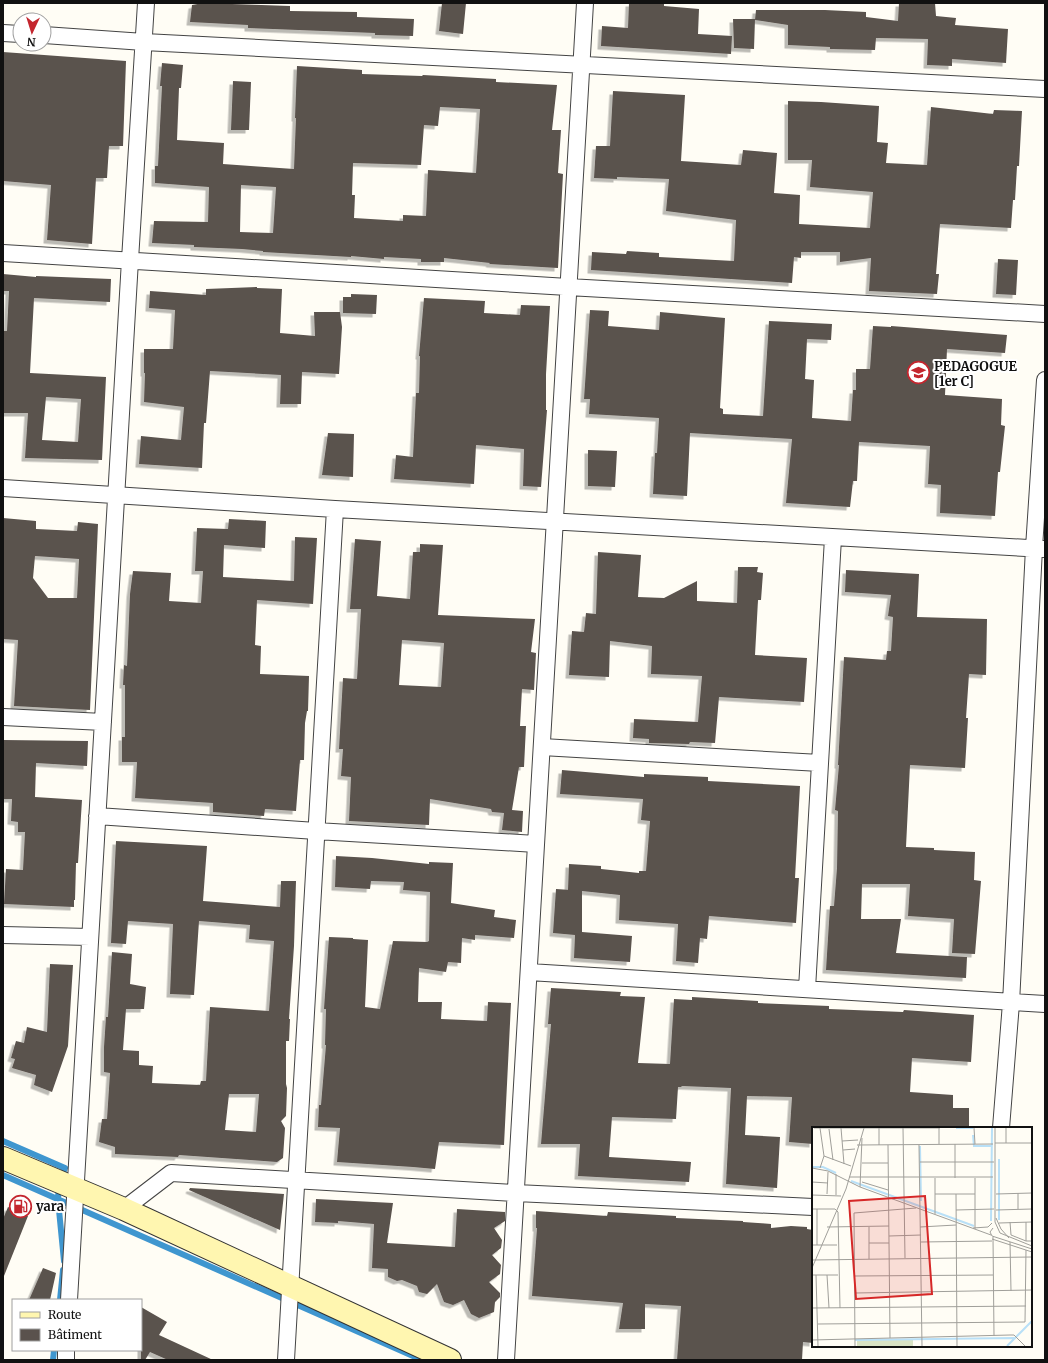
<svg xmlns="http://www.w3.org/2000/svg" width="1048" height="1363" font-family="Merriweather,serif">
	<defs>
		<filter id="shadow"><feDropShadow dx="-3.5" dy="3.5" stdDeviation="0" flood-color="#0004"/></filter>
	</defs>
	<rect width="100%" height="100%" fill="#fffdf5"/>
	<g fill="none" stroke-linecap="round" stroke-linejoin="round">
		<!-- stream -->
		<path stroke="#3f96cf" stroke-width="6" d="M3 1141 65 1168 59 1182 58 1200 64 1261
			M3 1175 422 1360
			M60 1300 63 1270
			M53 1360 54 1350"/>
	</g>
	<!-- building -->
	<path fill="#5a524d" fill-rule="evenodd" filter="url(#shadow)" d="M203 3 290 6V11L357 12V17L414 19 413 36 375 35V33L248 28V25L190 22 192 5Z
		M442 3H466L463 34 439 31Z
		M629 3H664V6L699 9 698 34 732 36 731 54 601 46 602 26 628 28Z
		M899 3H935L936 16 956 18 955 25 1008 29 1006 63 952 59V66L927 65 928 39 876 38 875 50 830 49V47L788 45V25L755 20 756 10H825L866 12V17L898 21Z
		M733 19H755L754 49 734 48Z
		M3 52 126 61 123 146H109L107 178H96L92 244 47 240 51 185 3 181Z
		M162 63 183 65 181 88H179L177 140 224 143 223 164 294 169 296 118H295L297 66 362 70V74L422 76 423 75 496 79V82L557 85 552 130H561L558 173 563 174 558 268 489 264 490 263 444 258V262H421V259L384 257V259L351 256V257L263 252V251L242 249 194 247V245L152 243 154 221 208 222 209 187 155 183V166H158L162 86H160ZM440 107 480 109 476 173 428 170 426 216 403 215V221L354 218 355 195H352L353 163 421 165 424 125 438 126ZM241 185 276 187 273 233 240 232Z
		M233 81 251 82 249 130H231Z
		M613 91 685 95 681 161 741 165 743 150 777 153 774 193 800 195 799 224 870 228 873 192 810 187 812 160H788V101L821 102 879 106 877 142 888 143 886 163 927 165 931 107 993 114 994 110 1022 111 1019 166H1017L1015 200H1013L1011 228 940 224 936 274H939L937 294 869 291 871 258 840 262V252H801V258L794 257 792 283 591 270 592 252 626 254 627 251 659 253V257L734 261 736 220 666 211 669 179 617 177V179L594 178 596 146H610Z
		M998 259 1018 260 1016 295 996 294Z
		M3 274 36 277V276L111 279 110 302 34 298 30 373 106 377 102 460 25 458 28 413H3V331H7L9 291H3ZM46 397 81 399 78 442 42 440Z
		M257 287V288L282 289 280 333 315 336 314 312H340L342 327 339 374 302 372 301 404H280L281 375 210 371 206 423H204L202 468 139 464 141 436 181 440 184 407 144 402 145 373H144V349H173L175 310 149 308 150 291 206 295V289Z
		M351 294 377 295 376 314 343 313V297H351Z
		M424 298 485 301 484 313 520 315 521 305 550 306 546 374V410H547L541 487 523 486 524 449 476 445 474 484 394 479 396 455 413 457 416 393H419L420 356H419Z
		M590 310 609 311 608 326 659 330 660 312 725 318 720 408 723 409V414L763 416 769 321 832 324 831 340 807 339 805 379 814 380 812 418 851 421 853 390H856V369H870L873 326 891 327V326L1007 335 1005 353 947 349 945 395 1002 399 1001 425 1005 426 1000 472H998L995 516 940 513 941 485 928 484 930 446 859 442 857 481H853L850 507 786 503 792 439 690 433 687 496 653 494 655 453H657L659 418 589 414 590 399H584Z
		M328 433 354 434 353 477 322 475Z
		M588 450 617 451 615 487 588 486Z
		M3 518 36 521V529L77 531 78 522 98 524 90 710 14 706 18 640 3 639ZM35 556 79 559 77 598H48L33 578Z
		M229 519 266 521 265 548 224 545 223 577 294 581 295 537 317 538 313 604 257 600 255 645 261 646 260 674 309 676 308 711H307L305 723 304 760H300L296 811 265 809 264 816 213 812V803L135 798 137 762H122V737H125V685H123L124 665 127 666 130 594 133 571 171 573 169 601 201 603 203 571H195L197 528 228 529Z
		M355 539 381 541 377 596 410 599 413 552H420V544L443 545 438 615 535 619 531 652 536 653 534 690 522 689 520 726H526L524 767H519L512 810 523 811 522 832 502 830 504 813 492 812 491 809 430 799 429 825 349 821 351 777 341 776 343 749H339L343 678 357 679 361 609H350ZM402 640 444 643 441 687 399 685Z
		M598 552 641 555 638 597 664 598 697 581V601L737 603 738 567H758L757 572 763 573 761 600H758L755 655 807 658 804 702 719 697 715 743 690 742 689 744 649 743V739L633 738 634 719 698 722 702 676 651 674 652 646 610 641 609 677 569 675 572 631 584 632 586 613 596 614Z
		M846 570 919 574 917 617 987 619 986 675 969 674 966 718H968L965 768 910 765 906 847 934 848V850L975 852 974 880 981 881 975 954 952 953 954 919 908 916 910 884H862L861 919H901L896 953 967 957 966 978 826 970 830 906H834L837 868 838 811 835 810 839 765H838L844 657 886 660 887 651H891L893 617 888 616 891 595 845 592Z
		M3 740 88 741 87 766 36 763 35 797 82 800 78 863H76L75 900H74V907L4 904 6 869 23 870 25 832H18V822L11 821 12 799H3Z
		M562 770 644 777V774L708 777V781L800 786 795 878H799L796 923 709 916 707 939 700 938 698 963 676 961 678 924 619 920 620 895 582 891V932L632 936 630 962 574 958 575 935 553 933 556 889 571 890H568L569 864 601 866V869L639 873V871H646L650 821 641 820 643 799 560 794Z
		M116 841 207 846 203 901 280 907 281 881H296L294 946 289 1019H290L289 1041H286V1084L287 1088 286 1116 281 1121 285 1128 283 1158 277 1162 179 1155 178 1157 115 1154V1147L99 1142 102 1119H107L110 1073 104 1072V1047L106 1017H108L112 952 132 954 130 984 146 987 144 1009H126L123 1050 139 1051V1065L153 1066 152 1083 200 1085 201 1081H206L210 1007 269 1011 274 941 249 939 250 925 199 921 194 995 170 994 173 924 128 921 126 944 111 943ZM229 1094H259L256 1132 225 1130Z
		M336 856 372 858 429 864V862L453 863 451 903 495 910 494 917 516 920 514 938 475 935V940L462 938 461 963 448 962 446 972 419 968 418 1002H442L441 1019 487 1021 488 1002 511 1003 504 1145 439 1142 435 1169 413 1167 337 1162 340 1128 318 1127 319 1105H321L326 1045H325L326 1009H324L329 937 353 938V939L368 940 365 1007 380 1009 393 941 427 942 429 941 430 892 403 890 404 882 371 881 370 889 335 887Z
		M50 964 73 965 68 1046 52 1092 34 1085 36 1075 12 1068 15 1059 11 1058 16 1041 24 1043 27 1027 47 1032Z
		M551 988 621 992 620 996 645 997 638 1063 670 1064 674 999 692 1000V997L758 1001V1003L829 1006V1009L903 1012 904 1010 974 1015 971 1062 912 1058 910 1092 953 1095V1108H969V1128H813V1144L789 1142 792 1097 747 1096 745 1135 780 1137 777 1188 726 1184 731 1088 682 1086 681 1087H678L676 1119 612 1117 609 1157 691 1162 689 1182 578 1176 580 1144H541L551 1024H548Z
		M190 1188 284 1194 280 1230 189 1190Z
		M316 1199 393 1203 387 1243 455 1247 457 1209 505 1212V1221L494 1228 502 1240 501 1248 492 1255 501 1265 500 1274 489 1282 500 1293V1297L495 1302 494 1312 479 1318 471 1314 464 1300 453 1305 444 1302 437 1284 427 1294 419 1292 417 1286 402 1280 397 1281 388 1277V1269L372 1268 374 1224 338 1221V1223L315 1222Z
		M8 1207 28 1216 4 1276 3 1219Z
		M536 1211 607 1216 608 1212 676 1216V1218L743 1221V1222L771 1224V1228L791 1226 807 1227V1229L813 1230V1343L803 1342 802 1360H677L681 1306 645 1304V1329H619L623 1303 532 1296 537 1228H536Z
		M43 1268 56 1273 50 1300H29Z
		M141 1307 167 1322 159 1335 213 1360H168L150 1352 145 1360H141Z"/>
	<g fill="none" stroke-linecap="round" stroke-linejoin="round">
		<defs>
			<path id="street" d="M3 33 20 34
				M44 35 144 42 1045 89
				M3 253 568 287 1045 314
				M3 488 335 509 1045 549
				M3 717 103 722
				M542 747 820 763
				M97 816 316 831 536 844
				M3 935 90 937
				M529 972 1045 1004
				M807 989 833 538
				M1001 1128 1011 1003 1034 548 1045 380
				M124 1209 171 1173 516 1193 813 1207
				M69 1300 130 260 146 3
				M66 1360V1350
				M286 1360 335 509
				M506 1360 585 3"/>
			<path id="secondary" d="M3 1158 124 1209 450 1360"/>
		</defs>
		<!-- street casing -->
		<use href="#street" stroke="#444" stroke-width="18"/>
		<!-- secondary casing -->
		<use href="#secondary" stroke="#333" stroke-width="24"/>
		<!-- street -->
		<use href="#street" stroke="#fff" stroke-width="16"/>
		<!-- secondary -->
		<use href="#secondary" stroke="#fff6b0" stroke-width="22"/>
	</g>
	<!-- icons -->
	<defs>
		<symbol id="school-ring" viewBox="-11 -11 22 22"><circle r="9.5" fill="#fff" stroke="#c4262e" stroke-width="1.5"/><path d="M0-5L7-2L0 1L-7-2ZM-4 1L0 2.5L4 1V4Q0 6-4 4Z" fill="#c4262e"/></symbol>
		<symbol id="fuel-ring" viewBox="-11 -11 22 22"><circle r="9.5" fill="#fff" stroke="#c4262e" stroke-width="1.5"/><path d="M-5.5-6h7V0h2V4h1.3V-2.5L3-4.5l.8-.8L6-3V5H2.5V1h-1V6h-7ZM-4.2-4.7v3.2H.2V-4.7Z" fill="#c4262e"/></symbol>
	</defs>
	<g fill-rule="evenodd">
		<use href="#school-ring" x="906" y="360" width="25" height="25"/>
		<use href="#fuel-ring" x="8" y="1194" width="25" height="25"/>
	</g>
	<g text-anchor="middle" stroke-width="4" stroke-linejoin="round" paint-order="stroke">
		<!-- poi labels -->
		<g font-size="13" font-weight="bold" fill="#111" stroke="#fff" text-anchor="start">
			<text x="934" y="371">PEDAGOGUE<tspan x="934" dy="15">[1er C]</tspan></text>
			<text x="36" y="1211">yara</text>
		</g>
	</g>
	<!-- overview -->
	<g transform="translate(812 1127)">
		<rect width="220" height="220" fill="#fffdf5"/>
		<path d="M45 213H101V219H45Z" fill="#d9e3c4"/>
		<path fill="none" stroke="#b9e0f7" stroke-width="2" d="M144 1H161M161 8 162 19H179M108 19 109 74M1 40H11L24 46M39 54 162 99M187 93V32M179 94 180 1M43 213 202 211M195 219 220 194"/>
		<path fill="none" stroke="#a09f9a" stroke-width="1" d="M2 1H128M8 1 12 29 39 39M29 1 32 37M67 1V18M91 1 93 131M127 1V17M162 1 163 17M183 1V95L188 106M194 1V16M17 2 21 33M30 14 46 13M183 16H220M143 17V51M45 18 181 17M76 18 78 211M107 18 110 219M31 23 43 22M108 35H182M50 36H76M0 41 16 44 48 60 179 108M8 41 12 29M24 47V68M37 50H181M163 51V102M0 55 16 56M50 55 76 63M48 60 50 11M206 66V82M15 67 16 45M123 67H163M144 67 145 219M184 67 220 66M0 68 29 69M0 82H23L26 85 28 181M5 82V118M144 83 182 82M184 83 220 82M123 87V51M184 91 189 102 197 111M198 95 199 108 214 114M214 95V114H220M187 96 220 95M15 100 77 99M57 100V132M108 100 144 98M161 101 176 100 180 96M181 101 178 105 180 109 220 122M188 106 220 119M77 109 109 108M181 110 182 209M180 112 220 125M109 115 180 114M198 115 199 164M57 116H77M0 118H25M0 133 220 130M0 141 34 62 52 1M0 148H26M4 148 6 219M15 148 17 181M43 149 181 148M43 166 220 163M0 181 214 179M6 197 213 195 214 123M0 213 198 208H202L213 219M43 219 42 86 104 81"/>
		<path fill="#d62828" fill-opacity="0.15" stroke="#d62828" stroke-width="2" d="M113 69 120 167 44 172 37 74Z"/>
		<rect width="220" height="220" fill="none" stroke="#111" stroke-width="2"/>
	</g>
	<!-- border -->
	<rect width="1048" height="1363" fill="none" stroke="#111111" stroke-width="8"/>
	<!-- legend -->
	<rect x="12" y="1299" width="130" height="52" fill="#ffffff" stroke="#a0a0a0"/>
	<rect x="20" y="1312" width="20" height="6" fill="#fff6b0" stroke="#a0a0a0"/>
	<text x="48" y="1319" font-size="12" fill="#111111">Route</text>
	<rect x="20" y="1329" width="20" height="12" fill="#5a524d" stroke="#a0a0a0"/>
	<text x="48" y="1339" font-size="12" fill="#111111">Bâtiment</text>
	<!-- north arrow -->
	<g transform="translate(32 32) rotate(184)"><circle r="19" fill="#ffffff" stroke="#a0a0a0"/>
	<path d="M0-3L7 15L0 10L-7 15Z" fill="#c4262e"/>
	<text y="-6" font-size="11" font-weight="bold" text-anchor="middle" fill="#111111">N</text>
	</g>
</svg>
